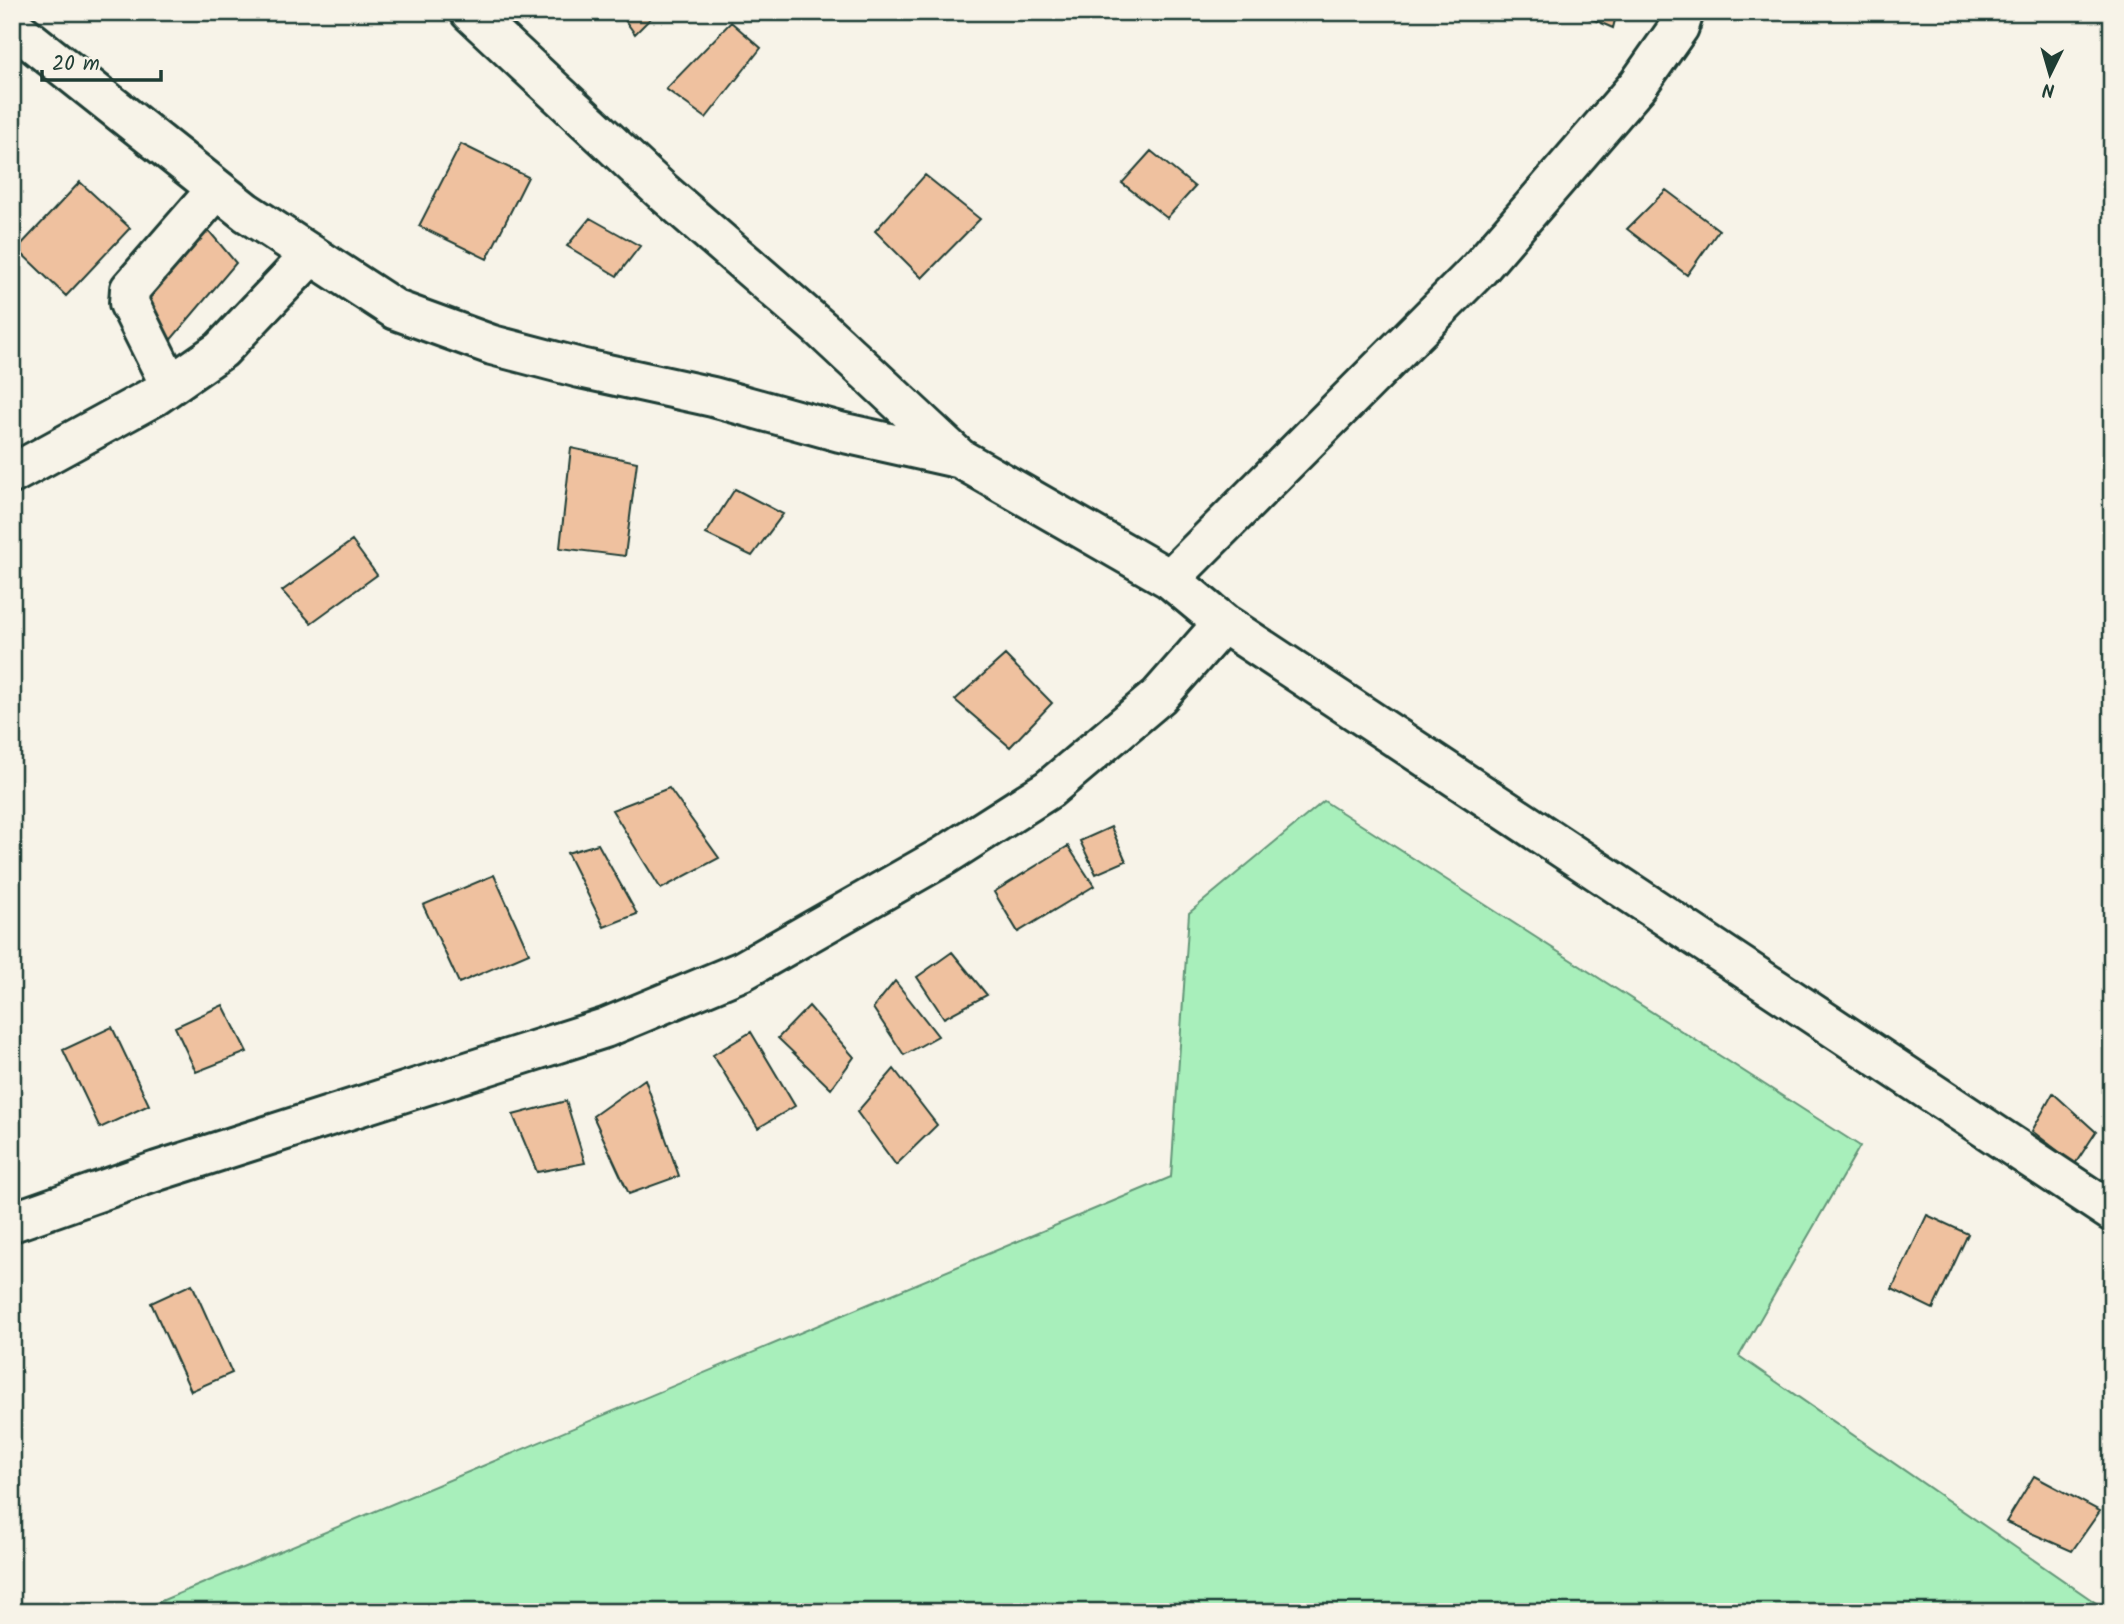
<svg xmlns="http://www.w3.org/2000/svg" width="2124" height="1624" font-family="Kalam,sans-serif">
	<rect width="100%" height="100%" fill="#f7f3e8"/>
	<filter id="ink" filterUnits="userSpaceOnUse"><feTurbulence type="fractalNoise" baseFrequency=".0143" numOctaves="2"/><feDisplacementMap in="SourceGraphic" scale="14" xChannelSelector="R" yChannelSelector="G"/><feConvolveMatrix kernelMatrix="1 2 1 2 8 2 1 2 1" color-interpolation-filters="sRGB"/></filter>
	<g filter="url(#ink)">
		<!-- green -->
		<path fill="#a8efbb" stroke="#649678" stroke-width="2" d="M1324 801 1860 1146 1739 1356 2109 1612H135L1171 1177 1189 913Z"/>
		<!-- building -->
		<path fill="#efc19f" stroke="#1f3d34" stroke-width="2" d="M619 12H657L635 34Z
			M1576 12H1617L1613 28Z
			M731 22 761 48 706 118 666 89Z
			M461 144 528 177 487 259 419 226Z
			M1151 151 1195 187 1167 218 1122 183Z
			M925 175 980 219 922 278 875 231Z
			M80 182 130 228 66 296 17 249Z
			M1666 190 1719 230 1687 275 1627 229Z
			M590 218 640 246 617 276 567 246Z
			M204 225 236 263 163 349 138 303Z
			M571 448 637 462 625 556 560 548Z
			M735 489 783 514 752 556 706 534Z
			M352 541 377 575 311 623 282 591Z
			M1005 655 1052 703 1010 747 955 700Z
			M669 788 719 858 661 889 612 810Z
			M1111 827 1126 861 1096 874 1080 841Z
			M598 844 637 914 604 927 567 853Z
			M1068 846 1094 886 1018 932 994 892Z
			M494 875 529 953 459 983 423 905Z
			M952 952 987 995 944 1018 917 977Z
			M895 981 938 1036 904 1055 873 1008Z
			M223 1005 247 1052 196 1072 175 1027Z
			M809 1006 854 1057 831 1089 778 1038Z
			M112 1027 149 1105 100 1128 63 1050Z
			M751 1032 795 1106 758 1128 713 1055Z
			M894 1069 937 1125 896 1165 857 1112Z
			M645 1079 679 1176 629 1194 593 1116Z
			M2053 1093 2096 1132 2075 1164 2032 1131Z
			M566 1101 585 1163 537 1172 513 1115Z
			M1927 1215 1968 1234 1933 1309 1892 1289Z
			M192 1284 232 1373 191 1391 151 1303Z
			M2034 1476 2100 1511 2072 1551 2006 1522Z"/>
		<g fill="none" stroke-linecap="round" stroke-linejoin="round">
			<defs>
				<path id="minor" d="M470 12 662 191 821 329 959 458 1170 579 1223 623 2112 1212
					M12 26 246 212 396 310 492 345 580 368 713 397 840 432 957 458
					M170 385 129 303 130 289 217 189
					M12 474 155 396 221 350 311 255
					M1170 579 1479 269 1638 85 1679 27 1684 12
					M12 1222 157 1171 605 1028 742 971 944 856 1049 789 1159 696 1223 623"/>
			</defs>
			<!-- minor casing -->
			<use href="#minor" stroke="#1f3d34" stroke-width="44"/>
			<!-- minor -->
			<use href="#minor" stroke="#f7f3e8" stroke-width="38"/>
		</g>
	</g>
	<!-- margin -->
	<rect width="2124" height="1624" fill="none" stroke="#f7f3e8" stroke-width="42"/>
	<rect x="21" y="21" width="2082" height="1582" fill="none" stroke="#1f3d34" stroke-width="2.5" filter="url(#ink)"/>
	<!-- north arrow -->
	<g transform="translate(2050 74) rotate(185)" stroke="#f7f3e8" stroke-width="5" paint-order="stroke">
	<path d="M0-5L12 26L0 18L-12 26Z" fill="#1f3d34"/>
	<text y="-10" font-size="19" font-weight="bold" text-anchor="middle" fill="#1f3d34">N</text>
	</g>
	<!-- scale -->
	<path d="M42 70v10h119v-10" fill="none" stroke="#1f3d34" stroke-width="3.5"/>
	<text x="52" y="70" font-size="21" fill="#1f3d34" stroke="#f7f3e8" stroke-width="5" paint-order="stroke">20 m</text>
</svg>
